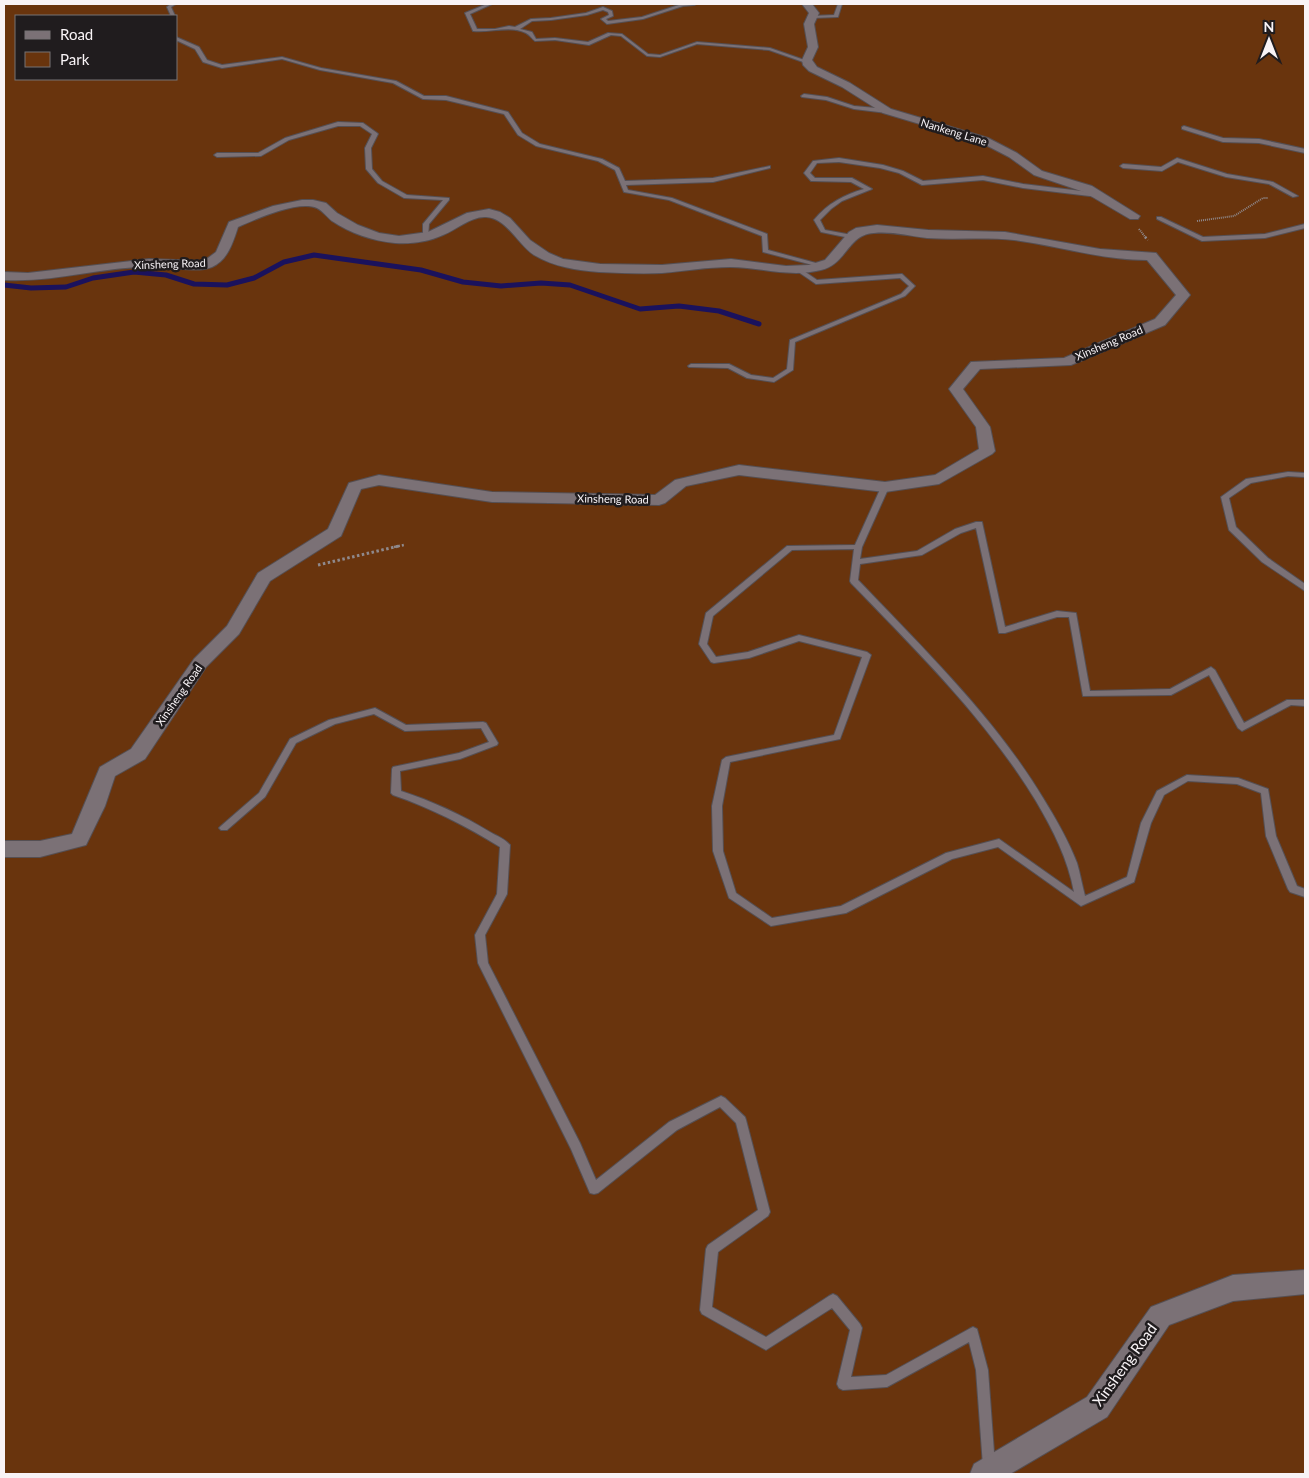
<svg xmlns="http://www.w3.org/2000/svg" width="1309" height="1478" font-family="Lato,sans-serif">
	<rect width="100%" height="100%" fill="#3b3337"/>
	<!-- green -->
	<path fill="#69340d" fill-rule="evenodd" d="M4 4H1305V1474H4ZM16 16H176V79H16Z"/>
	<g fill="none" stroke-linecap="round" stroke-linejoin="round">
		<!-- stream -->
		<path stroke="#1a125d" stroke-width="5" d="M4 285 31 288 66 287 93 278 134 272 166 275 194 284 227 285 254 278 284 262 314 255 421 270 463 282 501 286 541 283 570 285 640 309 679 306 719 311 759 324"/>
		<defs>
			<path id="lane" d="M171 4H176L171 7 175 16H171L167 7Z
				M487 4H492L470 14 477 29H495L509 26 515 27 531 19 551 18 586 13 603 7 612 11 613 16 606 19 608 21 642 17 682 4H696L694 5 683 6 643 19 607 24 601 19 609 15 608 12 603 10 587 15 551 20 532 21 520 29 532 32 536 39 555 38 588 42 608 33 622 34 648 54 660 55 697 42 770 48 810 62 806 63 769 50 697 44 660 57 647 56 621 36 611 35 589 45 555 40 535 41C532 39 530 35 526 33 509 25 491 33 473 31L465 13Z
				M838 4H842L838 17 812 18 810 17 812 16 834 15Z
				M176 37 199 47 207 60 222 65 282 57 321 68 396 81 424 96H446L508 112 522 133 540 144 602 159 619 168 625 181 713 178 770 166V168L713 182 626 185 628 190 672 198 767 234 768 250 827 266 824 268 763 252 762 236 669 200 624 192 615 170 598 161 536 146 518 135 504 114 446 100 423 99 393 83 320 70 282 59 222 68 203 62 195 49 176 40Z
				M804 94 827 97 854 106 887 109 890 111 887 113 854 109 826 100 802 97 801 96Z
				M338 122 363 123 377 133 378 134 371 148 372 169 382 181 407 195 449 198V200L429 224 428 237 423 236V224L443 200 404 198 378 183 366 169 365 148 372 134 360 126H338L289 140 261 156 217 157 214 155 217 153H258L285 138Z
				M1184 126 1223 138 1259 139 1305 149V153L1259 143 1223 142 1182 129V127Z
				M839 158 883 165 903 171 923 181 983 176 1023 184 1098 193 1101 195 1098 197 1023 188 983 180 922 185 899 173 880 168 839 162 817 163 810 173 815 178H852L872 189 842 201 831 209 820 220 825 230 852 235V237L850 238 821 232 814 220C828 203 844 195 864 189L851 182 811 181 804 173 813 161Z
				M1177 158 1227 174 1273 182 1298 196 1293 197 1269 184 1226 177 1178 162 1162 171 1123 168 1120 166 1123 164 1161 167Z
				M1157 217H1161L1203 237 1265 234 1305 224V228L1265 238 1202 241 1157 219Z
				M797 269H801L817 280 902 274 915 286 905 296 795 342 793 370 774 382 747 378 728 368 689 367 688 366 691 364H729L751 375 773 378 787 369 790 340 901 294 909 286 900 278 816 284 797 271Z
				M1288 472 1305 473V477L1288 476 1251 483 1229 498 1236 527 1268 558 1305 584V591L1262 562 1229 530 1221 497 1246 479Z
				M882 485H888L889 487 862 547 860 559 917 551 955 529 976 522H982L1005 627 1057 611 1076 613 1090 691 1170 689 1211 667 1215 670 1244 723 1287 700H1305V706L1291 705 1242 731 1238 728 1209 675 1171 695 1083 696 1069 617H1057L1005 633H999L976 528 961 533 922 555 860 564 858 580C924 649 994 717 1043 798 1056 819 1068 840 1077 863 1080 873 1082 885 1085 896L1127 877 1141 823 1157 791 1187 775 1238 778 1268 789 1276 836 1297 886 1305 889V897L1290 892 1288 889 1266 836 1261 793 1237 784 1188 781 1164 795 1151 823 1134 882 1081 906 998 847 952 859 846 913 771 926 729 898 713 851 712 806 722 760 726 757 834 735 862 657 799 641 749 658 714 663 711 662 699 644 706 613 787 546 855 545ZM854 549 850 581 851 583C917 651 986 719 1036 801 1053 830 1068 859 1074 892L999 839 946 853 841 906 772 918 736 893 723 851 722 806 730 762 840 739 871 655 867 652 799 635 748 652 716 657 707 644 713 616 792 550Z
				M375 708 406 725 483 722 486 723 498 743 497 745 460 759 400 771 401 791C432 801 462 815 490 832 497 836 505 839 510 845L507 894 485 935 488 963 580 1143 596 1180 669 1122 721 1096 725 1098 745 1117 746 1120 770 1212 768 1216 718 1252 712 1307 766 1337 829 1296 833 1294 837 1296 860 1324 862 1328 851 1377 886 1375 969 1329 973 1327 977 1329 988 1370 995 1466 994 1471 989 1472 984 1471 983 1466 976 1370 969 1342 887 1387 843 1390 839 1388 837 1384 850 1330 832 1308 766 1350 702 1314 700 1310 706 1249 708 1245 758 1210 736 1123 720 1107 677 1130 598 1193 594 1194 590 1193 571 1149 478 963 475 935 497 894 500 847C466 826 431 808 393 795L391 793 392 769 393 767 459 753 489 742 481 728 405 731 374 714 335 724 296 743 265 797 227 830H221L219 828 221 826 259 793 290 739 329 720Z"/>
			<path id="street" d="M802 4H812L819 13 814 24 818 47 812 60 817 67 850 83 891 109 988 138 1017 153 1042 171 1092 186 1140 216 1138 219H1130L1084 192 1034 175 1009 157 980 142 883 113 842 87 809 71 803 65 802 60 808 47 804 24 809 13Z
				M302 200H313L326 203 337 213 358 225 379 233 399 236 428 232 467 213 489 209 500 212 510 218 530 240 549 253 563 259 600 264 662 265 731 259 786 266 809 265 825 260 849 232 856 228 877 225 928 230 1005 232 1100 249 1156 253 1190 295 1165 325 1071 365 980 369 963 389 990 427 995 451 992 454 939 484 885 492 739 475 686 486 665 503 659 505 492 502 379 485 361 489 341 536 270 581 239 634 206 667 145 759 115 776 105 806 86 845 40 857H4V841H40L72 834 100 767 131 749 194 659 227 626 258 573 328 529 349 483 379 475 492 492 655 495 675 480 739 465 885 482 935 475 979 449 976 427 949 389 971 362 1064 358 1155 319 1176 295 1147 260C1102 260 1059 246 1014 240 985 237 955 240 927 238 909 236 891 231 874 233 848 234 847 264 821 270 789 278 761 267 730 267 707 267 685 271 662 273 642 274 620 273 599 272 577 270 554 267 534 255 518 245 507 218 486 217 471 216 456 230 443 235 428 242 411 244 395 243 373 241 350 233 332 221 327 217 323 211 317 208 298 200 256 219 238 227 233 242 228 260 212 267 200 272 173 268 159 267 107 265 56 283 4 280V272L28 273 149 259 204 261 216 252 229 222 273 206Z
				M1305 1270V1294L1233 1301 1169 1325 1107 1417 1010 1474H970L974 1464 1087 1397 1151 1307 1233 1275Z"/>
		</defs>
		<!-- lane casing -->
		<use href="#lane" stroke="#554f53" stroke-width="2"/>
		<!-- street casing -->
		<use href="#street" stroke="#554f53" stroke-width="2"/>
		<!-- path-far2 -->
		<path stroke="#8f898c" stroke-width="2" stroke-dasharray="1 1" stroke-linecap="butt" d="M1197 221 1234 216 1263 198H1268
			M1139 229 1146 238"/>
		<!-- path-far1 -->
		<path stroke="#8f898c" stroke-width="2.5" stroke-dasharray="2 2" stroke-linecap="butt" d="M1145 237 1148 240
			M394 547 404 545"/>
		<!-- path -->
		<path stroke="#8f898c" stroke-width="3" stroke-dasharray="2.5 2.5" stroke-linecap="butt" d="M318 565 399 546"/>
		<!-- lane -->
		<use href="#lane" fill="#7b7176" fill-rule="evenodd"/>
		<!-- street -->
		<use href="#street" fill="#7b7176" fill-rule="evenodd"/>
	</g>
	<g text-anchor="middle" stroke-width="5" stroke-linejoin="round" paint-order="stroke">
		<!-- far-street labels -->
		<g font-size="11" fill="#f8f3f6" stroke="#201c1e">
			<text transform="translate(954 132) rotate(17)" y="4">Nankeng Lane</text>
			<text transform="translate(170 264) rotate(-2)" y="4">Xinsheng Road</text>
			<text transform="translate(1109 343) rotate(-23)" y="4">Xinsheng Road</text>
			<text transform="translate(613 499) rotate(1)" y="4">Xinsheng Road</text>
			<text transform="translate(179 695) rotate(-55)" y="4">Xinsheng Road</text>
		</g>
		<!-- near-street labels -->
		<g font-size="15" fill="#f8f3f6" stroke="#201c1e">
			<text transform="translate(1125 1365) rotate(-54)" y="5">Xinsheng Road</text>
		</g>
	</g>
	<!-- border -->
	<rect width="1309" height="1478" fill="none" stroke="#f8f3f6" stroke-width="10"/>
	<!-- legend -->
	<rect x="15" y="15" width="162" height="65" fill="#201c1e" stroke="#767274"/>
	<rect x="25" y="31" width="25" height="8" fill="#7b7176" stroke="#767274"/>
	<text x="60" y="40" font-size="15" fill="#f8f3f6">Road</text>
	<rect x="25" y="52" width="25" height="15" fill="#69340d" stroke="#767274"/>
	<text x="60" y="65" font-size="15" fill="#f8f3f6">Park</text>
	<!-- north arrow -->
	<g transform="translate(1269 40)" stroke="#201c1e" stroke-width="4" paint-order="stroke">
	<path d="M0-4L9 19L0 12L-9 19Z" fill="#f8f3f6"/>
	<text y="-8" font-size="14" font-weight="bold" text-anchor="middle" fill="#f8f3f6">N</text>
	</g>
</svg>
